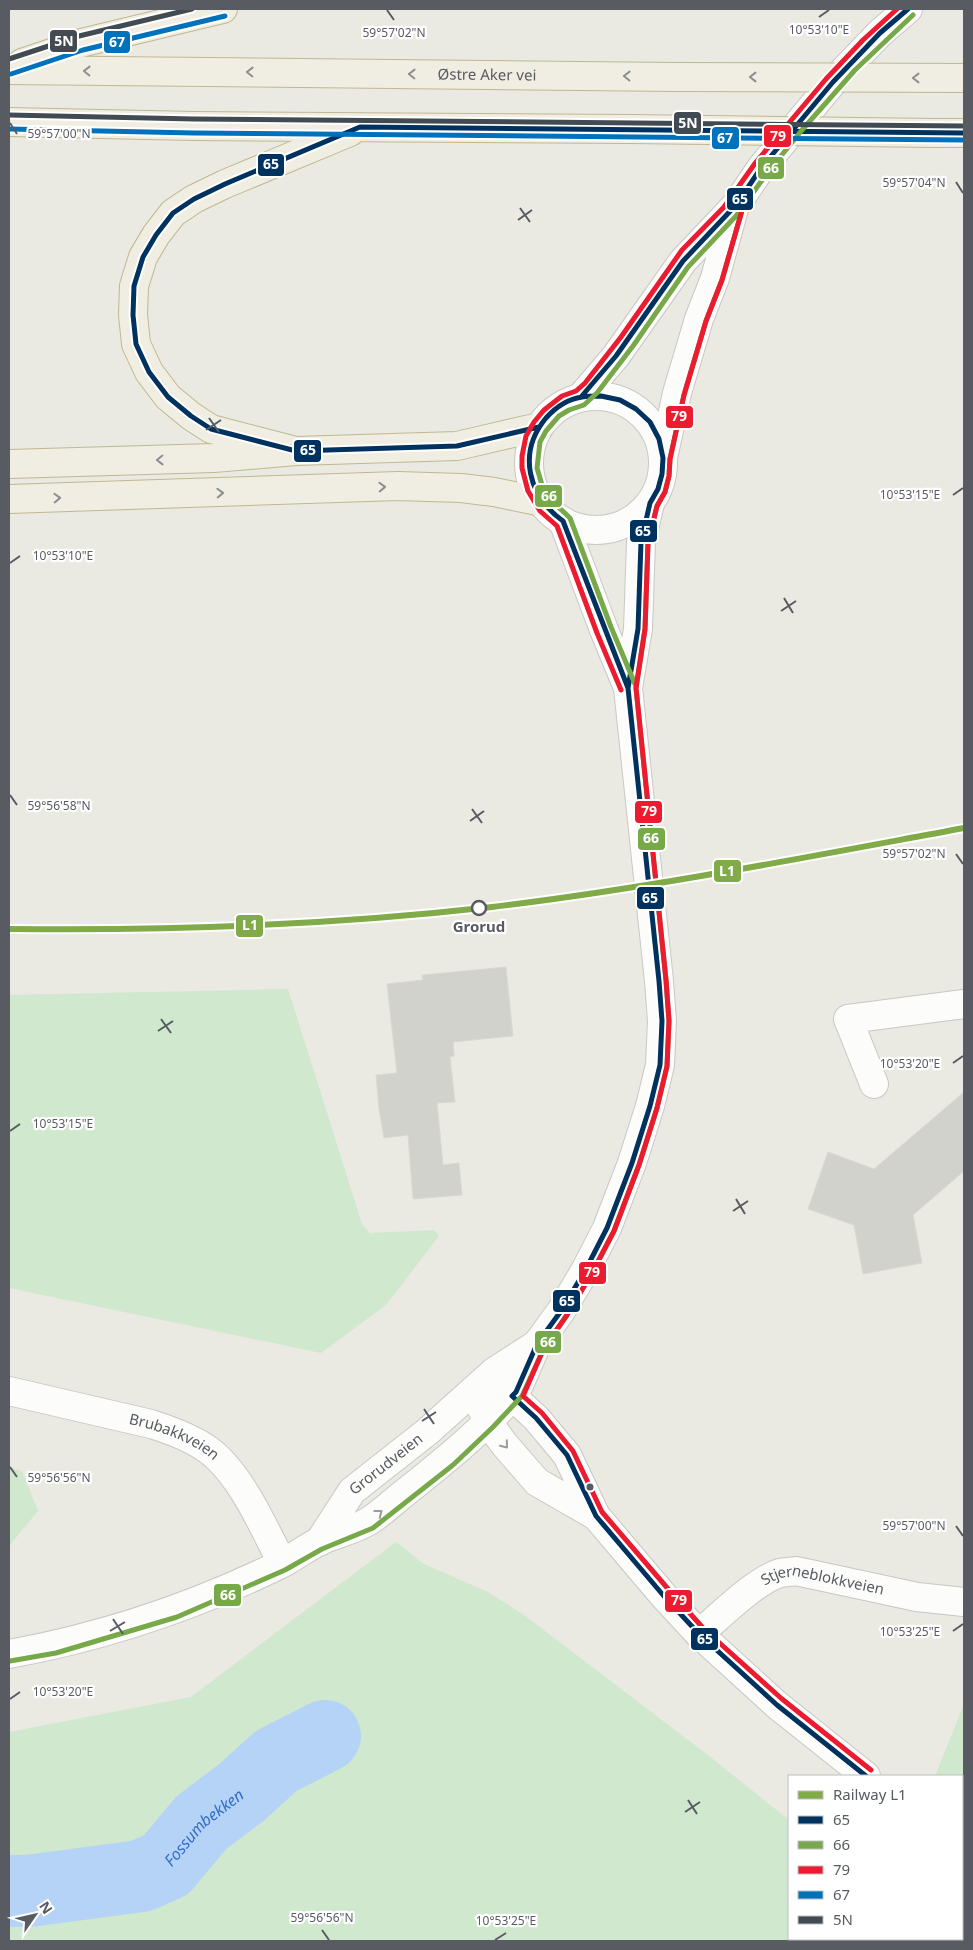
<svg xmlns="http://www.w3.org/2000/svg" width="973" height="1950" font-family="'Noto Sans',sans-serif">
	<rect width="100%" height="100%" fill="#eae9e2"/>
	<!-- green -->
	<path fill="#cfe8ce" d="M288 989 362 1224 370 1233 434 1230 439 1236 386 1305 321 1353 9 1288V995Z
		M9 1468 22 1471 38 1511 9 1546Z
		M396 1542 424 1564 488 1592 524 1615 709 1756 789 1820V1939H939L942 1941H9V1732L191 1697Z
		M964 1704V1819L962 1817V1776H935Z"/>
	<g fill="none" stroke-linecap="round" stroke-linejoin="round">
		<!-- river -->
		<path stroke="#b4d3f6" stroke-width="72" id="s1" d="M9 1891H28L141 1876 166 1865 201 1823 242 1792 276 1761 325 1736"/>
	</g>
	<!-- building -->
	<path fill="#d2d2cd" stroke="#d9d8d2" d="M506 967 513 1036 453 1042 454 1056 450 1057 455 1102 437 1103 443 1165 459 1163 462 1195 413 1199 408 1135 384 1138 379 1109 376 1075 397 1073 387 984 423 980 422 975Z
		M964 1092V1171L913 1215 922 1263 863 1274 854 1225 808 1209 828 1152 874 1169Z"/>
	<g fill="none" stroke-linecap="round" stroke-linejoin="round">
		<defs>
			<g id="minor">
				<path d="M874 1084 848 1019 964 1004"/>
				<path id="s2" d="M9 1391 151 1424C170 1430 190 1437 207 1449 240 1472 264 1528 282 1563"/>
				<path d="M596 1516 537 1482 504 1444 488 1422 481 1407 479 1386 498 1389 512 1396 536 1418 567 1455 596 1516 663 1595 699 1634 777 1705 866 1776"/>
				<path id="s3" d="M699 1634C719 1617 756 1580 780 1573 785 1572 791 1572 796 1571L917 1597 964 1602"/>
				<path d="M962 1852 964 1854"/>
			</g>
			<path id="tertiary" d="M581 397 616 356 683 261 736 205 761 168 833 82 880 33 908 9
				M663 458 677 393 699 319 715 278 734 209"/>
			<g id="secondary">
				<circle cx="596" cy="463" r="67"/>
				<path d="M563 521 604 630 628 688"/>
				<path id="s4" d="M319 1542 352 1491 427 1432 495 1371 537 1344"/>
				<path d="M9 1654C103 1637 195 1606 281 1564 294 1557 306 1548 320 1541 336 1534 354 1530 369 1521 382 1513 395 1500 407 1491 446 1460 484 1429 516 1392L537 1344 561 1311 586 1269 607 1228 632 1163 650 1106 660 1065 662 1021 659 981 628 688 638 629 641 542 650 503"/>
			</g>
			<g id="trunk">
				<path d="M22 63 81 43 223 9"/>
				<path id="s5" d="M9 70 676 77"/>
				<path d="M9 122 194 126 631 129"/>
				<path d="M936 133H964"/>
				<path d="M296 451 211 429 191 416 168 397 149 372 136 344 133 315 134 286 143 257 156 235 173 213 194 199 225 184 350 132"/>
				<path d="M9 464 214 458 296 451 457 446 539 427"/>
				<path d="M9 499 398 486 461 488 494 492 542 502"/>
			</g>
		</defs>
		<!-- minor casing -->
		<use href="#minor" stroke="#c7c8c6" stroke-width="30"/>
		<!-- tertiary casing -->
		<use href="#tertiary" stroke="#c7c8c6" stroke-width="30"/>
		<!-- secondary casing -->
		<use href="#secondary" stroke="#c8c8c7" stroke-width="30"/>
		<!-- trunk casing -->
		<use href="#trunk" stroke="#c1b890" stroke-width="30"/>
		<!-- minor -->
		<use href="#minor" stroke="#fcfcfb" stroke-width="28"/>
		<!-- tertiary -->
		<use href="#tertiary" stroke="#fcfcfb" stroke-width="28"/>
		<!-- secondary -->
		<use href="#secondary" stroke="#fcfcfb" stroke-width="28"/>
		<!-- trunk -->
		<use href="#trunk" stroke="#f0eee2" stroke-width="28"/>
		<defs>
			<path id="trunk-bridge" d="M676 77 964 78
				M631 129 936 133"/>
		</defs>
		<!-- trunk-bridge casing -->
		<use href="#trunk-bridge" stroke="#c1b890" stroke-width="30" stroke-linecap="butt"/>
		<!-- trunk-bridge -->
		<use href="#trunk-bridge" stroke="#f0eee2" stroke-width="28"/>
		<defs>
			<path id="bus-1" d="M601 396 620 400 636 409 650 422 659 439 663 458 662 474 658 489 650 503 641 542 638 629 628 688 563 521C528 496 517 453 546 418 555 408 568 399 582 397 588 396 595 396 601 396Z
				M581 397 616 356 683 261 736 205 761 168 833 82 880 33 908 9
				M539 427 457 446 296 451 211 429 191 416 168 397 149 372 136 344 133 315 134 286 143 257 156 235 173 213 194 199 225 184 360 127 964 133
				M628 688 659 981 662 1021 660 1065 650 1106 632 1163 607 1228 586 1269 561 1311 537 1344 516 1392 512 1396 536 1418 567 1455 596 1516 663 1595 699 1634 777 1705 866 1776"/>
			<path id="bus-2" d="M635 684 611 627 570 518 552 501 542 485 537 468 540 442 546 431 559 416 569 410 584 405 597 393 633 346 688 267 736 216 768 172 802 130 855 70 913 15
				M10 1661 56 1653 177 1617 285 1570 322 1549 373 1528 453 1465 493 1427 522 1396 544 1348 567 1315 592 1273 614 1231 639 1165 657 1108 667 1067 669 1021 666 980 636 688 645 629 648 543 657 506 665 492 669 476 670 459 684 395 706 321 722 280 743 207"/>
			<path id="bus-3" d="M743 207 722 280 706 321 684 395 670 459 669 476 665 492 657 506 648 543 645 629 636 688 666 980 669 1021 667 1066 657 1108 639 1165 614 1231 592 1273 567 1315 544 1348 523 1396 542 1413 573 1451 602 1512 669 1590 704 1629 782 1699 871 1770
				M621 690 597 633 557 526 540 511 528 491 522 468V456L526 436 534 422 544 410 562 396 576 391 585 383 621 337 682 250 724 207 756 162 826 79 863 40 897 9"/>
			<path id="bus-4" d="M11 74 83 50 225 16
				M9 129 194 133 964 140"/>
			<path id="bus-5" d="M9 59 79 36 192 9
				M9 115 194 119 964 126"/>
		</defs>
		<!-- bus-1 casing -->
		<use href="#bus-1" stroke="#fff" stroke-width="9"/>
		<!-- bus-2 casing -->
		<use href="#bus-2" stroke="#fff" stroke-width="9"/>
		<!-- bus-3 casing -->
		<use href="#bus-3" stroke="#fff" stroke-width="9"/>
		<!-- bus-4 casing -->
		<use href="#bus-4" stroke="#fff" stroke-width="9"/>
		<!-- bus-5 casing -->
		<use href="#bus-5" stroke="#fff" stroke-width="9"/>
		<!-- bus-1 -->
		<use href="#bus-1" stroke="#003260" stroke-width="5"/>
		<!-- bus-2 -->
		<use href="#bus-2" stroke="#78a949" stroke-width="5"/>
		<!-- bus-3 -->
		<use href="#bus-3" stroke="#ed1b2f" stroke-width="5"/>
		<!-- bus-4 -->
		<use href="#bus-4" stroke="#0072bc" stroke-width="5"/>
		<!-- bus-5 -->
		<use href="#bus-5" stroke="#424a52" stroke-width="5"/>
		<defs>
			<path id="rail-1" d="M9 929C170 931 332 925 492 907 650 888 807 857 964 828"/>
		</defs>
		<!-- rail-1 casing -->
		<use href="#rail-1" stroke="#fff" stroke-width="10"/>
		<!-- rail-1 -->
		<use href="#rail-1" stroke="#80ab48" stroke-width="6"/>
	</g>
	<!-- one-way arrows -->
	<defs><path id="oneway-chevron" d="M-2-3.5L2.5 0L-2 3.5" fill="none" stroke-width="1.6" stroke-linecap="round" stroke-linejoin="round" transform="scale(1.25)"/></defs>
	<g stroke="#8d8e8f">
		<use href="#oneway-chevron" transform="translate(87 71) rotate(-179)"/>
		<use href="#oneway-chevron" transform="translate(250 72) rotate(-179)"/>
		<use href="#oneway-chevron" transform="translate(412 74) rotate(-179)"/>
		<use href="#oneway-chevron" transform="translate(627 76) rotate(-179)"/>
		<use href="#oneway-chevron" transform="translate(753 77) rotate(-180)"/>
		<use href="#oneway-chevron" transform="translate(916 78) rotate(-180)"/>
		<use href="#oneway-chevron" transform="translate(160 460) rotate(179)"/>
		<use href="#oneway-chevron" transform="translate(382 487) rotate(-2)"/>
		<use href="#oneway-chevron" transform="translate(220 493) rotate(-2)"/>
		<use href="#oneway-chevron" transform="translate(57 498) rotate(-2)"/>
	</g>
	<g stroke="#9a9b9f">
		<use href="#oneway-chevron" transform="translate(505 1445) rotate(51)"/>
		<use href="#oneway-chevron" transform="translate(379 1513) rotate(-38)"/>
	</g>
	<!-- ticks -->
	<path fill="none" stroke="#585b62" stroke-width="2" d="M387 10 394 20M819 17 829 10M10 123 17 134M956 182 963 193M520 208 530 222M518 220 532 210M209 418 219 432M206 430 221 420M953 495 963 488M10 563 20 556M784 598 793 613M781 611 796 601M10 795 17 805M472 809 482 823M470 821 484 811M956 854 963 864M161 1019 171 1033M158 1031 173 1021M953 1063 963 1056M10 1131 20 1124M736 1199 745 1214M733 1211 748 1201M424 1409 434 1424M422 1421 436 1412M10 1467 17 1477M956 1526 963 1536M113 1619 123 1634M110 1631 125 1622M953 1631 963 1624M10 1699 20 1692M688 1800 697 1814M685 1812 700 1802M322 1930 329 1940M495 1940 506 1933"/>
	<!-- markers -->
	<circle fill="#fff" stroke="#585b62" stroke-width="2.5" cx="479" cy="908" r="7"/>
	<circle fill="#585b62" stroke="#fff" stroke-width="2" cx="590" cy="1487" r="4.5"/>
	<g text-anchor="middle" stroke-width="4.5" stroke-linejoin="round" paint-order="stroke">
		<!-- street labels -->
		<g font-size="15" fill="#585b62" stroke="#fff">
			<text dy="5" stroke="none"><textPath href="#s5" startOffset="478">Østre Aker vei</textPath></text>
			<text dy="5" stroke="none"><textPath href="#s2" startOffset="172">Brubakkveien</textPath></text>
			<text dy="5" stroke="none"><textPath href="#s4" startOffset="104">Grorudveien</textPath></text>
			<text dy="5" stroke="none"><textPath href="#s3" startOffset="145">Stjerneblokkveien</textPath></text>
		</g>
		<!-- stop labels -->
		<g font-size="15" font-weight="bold" fill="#585b62" stroke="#fff">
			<text x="479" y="932">Grorud</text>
		</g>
		<!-- water labels -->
		<g font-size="16" font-style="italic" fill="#366ecc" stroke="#fff">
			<text dy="6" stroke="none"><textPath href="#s1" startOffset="214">Fossumbekken</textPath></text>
		</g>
	</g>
	<g font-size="12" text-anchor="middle" fill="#585b62" stroke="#fff" stroke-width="4.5" stroke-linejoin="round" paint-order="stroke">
		<text x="819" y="34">10°53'10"E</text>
		<text x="394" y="37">59°57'02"N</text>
		<text x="59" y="138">59°57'00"N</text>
		<text x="914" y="187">59°57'04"N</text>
		<text x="910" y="499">10°53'15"E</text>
		<text x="63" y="560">10°53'10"E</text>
		<text x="59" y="810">59°56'58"N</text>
		<text x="914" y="858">59°57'02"N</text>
		<text x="910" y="1068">10°53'20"E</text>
		<text x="63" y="1128">10°53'15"E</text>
		<text x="59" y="1482">59°56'56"N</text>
		<text x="914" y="1530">59°57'00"N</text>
		<text x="910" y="1636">10°53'25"E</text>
		<text x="63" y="1696">10°53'20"E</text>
		<text x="322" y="1922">59°56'56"N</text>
		<text x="506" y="1925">10°53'25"E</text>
	</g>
	<g stroke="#fff" stroke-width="2">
		<rect x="49" y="29" width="29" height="24" rx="5" fill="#424a52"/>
		<rect x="103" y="30" width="28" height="24" rx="5" fill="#0072bc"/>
		<rect x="673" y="111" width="29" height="24" rx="5" fill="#424a52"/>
		<rect x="763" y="124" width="29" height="24" rx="5" fill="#ed1b2f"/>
		<rect x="711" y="126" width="29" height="24" rx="5" fill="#0072bc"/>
		<rect x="257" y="153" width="28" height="24" rx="5" fill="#003260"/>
		<rect x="757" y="156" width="28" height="24" rx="5" fill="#78a949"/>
		<rect x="726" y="187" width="28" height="24" rx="5" fill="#003260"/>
		<rect x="665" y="405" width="29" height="24" rx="5" fill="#ed1b2f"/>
		<rect x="293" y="439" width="29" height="24" rx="5" fill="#003260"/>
		<rect x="534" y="484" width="29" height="24" rx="5" fill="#78a949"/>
		<rect x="629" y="519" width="29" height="24" rx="5" fill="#003260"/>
		<rect x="634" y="800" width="29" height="24" rx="5" fill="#ed1b2f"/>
		<rect x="637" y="827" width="29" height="24" rx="5" fill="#78a949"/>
		<rect x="713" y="859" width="29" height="24" rx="5" fill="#80ab48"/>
		<rect x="636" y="886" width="29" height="24" rx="5" fill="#003260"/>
		<rect x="235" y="914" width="29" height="24" rx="5" fill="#80ab48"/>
		<rect x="578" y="1261" width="29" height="24" rx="5" fill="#ed1b2f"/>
		<rect x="552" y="1289" width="29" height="24" rx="5" fill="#003260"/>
		<rect x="534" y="1330" width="28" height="24" rx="5" fill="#78a949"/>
		<rect x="213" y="1583" width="29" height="24" rx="5" fill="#78a949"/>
		<rect x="664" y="1589" width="29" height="24" rx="5" fill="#ed1b2f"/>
		<rect x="690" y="1627" width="29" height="24" rx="5" fill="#003260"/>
	</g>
	<g font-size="14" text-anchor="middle" font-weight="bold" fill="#fff">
		<text x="64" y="46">5N</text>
		<text x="117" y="47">67</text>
		<text x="688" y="128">5N</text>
		<text x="778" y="141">79</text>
		<text x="725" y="143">67</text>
		<text x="271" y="169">65</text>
		<text x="771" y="173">66</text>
		<text x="740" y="204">65</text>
		<text x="679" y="421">79</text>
		<text x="308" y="455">65</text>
		<text x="549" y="501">66</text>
		<text x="643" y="536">65</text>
		<text x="649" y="816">79</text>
		<text x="651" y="843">66</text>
		<text x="727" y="876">L1</text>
		<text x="650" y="903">65</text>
		<text x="250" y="930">L1</text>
		<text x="592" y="1277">79</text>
		<text x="567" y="1306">65</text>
		<text x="548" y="1347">66</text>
		<text x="228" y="1600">66</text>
		<text x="679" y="1605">79</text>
		<text x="705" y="1644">65</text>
	</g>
	<!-- border -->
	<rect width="973" height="1950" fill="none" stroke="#585b62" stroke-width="20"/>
	<!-- legend -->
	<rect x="788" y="1775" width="175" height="165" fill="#ffffff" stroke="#bcbdc0"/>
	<rect x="798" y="1791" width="25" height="8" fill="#80ab48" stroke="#bcbdc0"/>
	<text x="833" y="1800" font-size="15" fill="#585b62">Railway L1</text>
	<rect x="798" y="1816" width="25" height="8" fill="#003260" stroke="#bcbdc0"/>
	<text x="833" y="1825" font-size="15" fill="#585b62">65</text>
	<rect x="798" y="1841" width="25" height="8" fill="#78a949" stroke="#bcbdc0"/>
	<text x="833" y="1850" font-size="15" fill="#585b62">66</text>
	<rect x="798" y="1866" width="25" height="8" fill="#ed1b2f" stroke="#bcbdc0"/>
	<text x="833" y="1875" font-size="15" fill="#585b62">79</text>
	<rect x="798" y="1891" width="25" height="8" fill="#0072bc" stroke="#bcbdc0"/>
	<text x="833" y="1900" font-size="15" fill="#585b62">67</text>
	<rect x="798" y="1916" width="25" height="8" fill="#424a52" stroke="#bcbdc0"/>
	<text x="833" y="1925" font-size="15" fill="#585b62">5N</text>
	<!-- north arrow -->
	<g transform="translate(35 1915) rotate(56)" stroke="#ffffff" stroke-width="4" paint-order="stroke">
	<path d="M0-4L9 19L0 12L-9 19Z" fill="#585b62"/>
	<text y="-8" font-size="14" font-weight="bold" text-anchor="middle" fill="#585b62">N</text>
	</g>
</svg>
